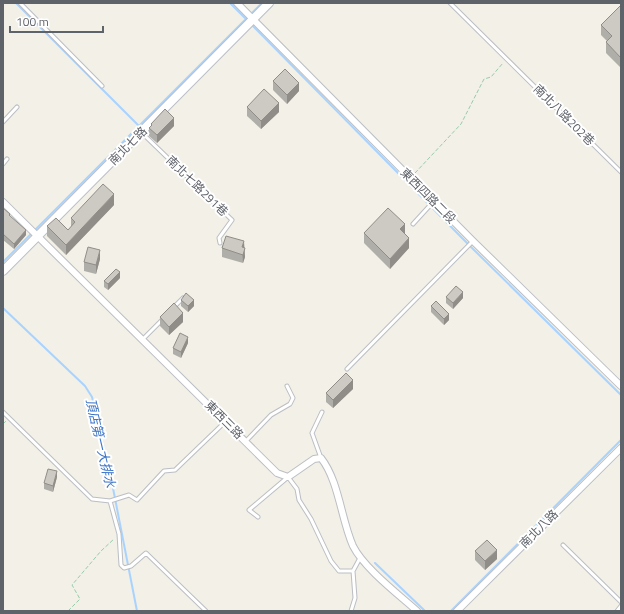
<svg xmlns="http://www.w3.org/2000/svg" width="624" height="614" font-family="'Titillium Web','Noto Sans TC',sans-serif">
	<rect width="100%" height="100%" fill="#f2f0e7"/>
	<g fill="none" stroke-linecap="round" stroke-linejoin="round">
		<!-- stream -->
		<path stroke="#a9d3ff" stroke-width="2" d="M16 3 139 126
			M230 3 248 21
			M250 15 262 3
			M251 24 468 244 621 395
			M3 262 247 18
			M3 308 85 386 92 397 112 483 137 611
			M375 563 425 611
			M451 611 621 440"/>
		<defs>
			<path id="lane" d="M20 3 102 86
				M450 3 621 172
				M3 122 17 107
				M142 133 232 220 219 238 220 243
				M3 164 7 159
				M413 224 434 201
				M173 308 183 298
				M142 340 162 320
				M347 369 473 241
				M3 412 92 499 110 501 129 495 137 500 164 471 175 470 225 422
				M246 441 271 415 290 404 293 398 287 386
				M321 458 312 433 322 412
				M110 501 119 534 121 565 124 568 131 566 146 553 206 611
				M258 517 249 510 288 477 297 489 299 500 311 519 331 561 339 571H353
				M563 545 621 602
				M351 611 355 598 353 571 360 558
				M617 611 621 606"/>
			<path id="street" d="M237 3 473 241 621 386
				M3 202 277 473 288 477 314 459 321 458C339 481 341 519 353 546 364 568 398 594 417 611
				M457 611 621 448"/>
			<path id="secondary" d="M3 271 269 3"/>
		</defs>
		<!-- lane casing -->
		<use href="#lane" stroke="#bbbec3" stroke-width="5"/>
		<!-- street casing -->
		<use href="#street" stroke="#bbbec3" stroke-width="8"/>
		<!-- secondary casing -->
		<use href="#secondary" stroke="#bcbfc6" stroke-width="10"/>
		<!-- path -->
		<path stroke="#98cbab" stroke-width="1" stroke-dasharray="4 2" stroke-linecap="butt" d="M415 173 461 124 484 79 491 77 503 63
			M3 424 6 421
			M68 611 80 599 72 585 101 551 114 539"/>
		<!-- lane -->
		<use href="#lane" stroke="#fff" stroke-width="3"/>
		<!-- street -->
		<use href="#street" stroke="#fff" stroke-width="6"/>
		<!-- secondary -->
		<use href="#secondary" stroke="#fff" stroke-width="8"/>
	</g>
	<!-- wall -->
	<path fill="#b0aea8" d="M621 5V68L606 53V42L607 41 601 35V25Z
		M273 81 299 91 287 104 273 90Z
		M247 107 279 112 261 129 247 116Z
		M151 124 174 126 157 143 149 136V128L151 127Z
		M114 205 66 255 47 236V226L68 230 71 227V218Z
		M3 208 26 235 14 249 3 240Z
		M364 233 405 234 409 248 390 269 364 243Z
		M222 248H244L245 257 243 263 222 257Z
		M100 259 96 274 84 271V262Z
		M120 278 108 290 104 287V281Z
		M446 297 463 298 453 309 446 303Z
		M181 300 194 306 188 312 181 306Z
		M431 306 449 320 444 325 431 312Z
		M160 317 183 322 169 335 160 326Z
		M188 343 181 358 173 354V348Z
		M353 389 333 408 326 402V393Z
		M57 477 53 492 44 489V483Z
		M475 551 497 559 485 570 475 560Z"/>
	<!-- shaded-wall -->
	<path fill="#908d88" d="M299 83V91L287 104V95Z
		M279 103V112L261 129V121Z
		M174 118V126L157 143V135Z
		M114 194V205L66 255V245Z
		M405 224V235L400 229Z
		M26 230V235L14 249V244Z
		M409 238V248L390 269V259Z
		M244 241 245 257 243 263 242 247Z
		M100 250V259L96 274V265Z
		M120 272V278L108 290V284Z
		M463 292V298L453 309V303Z
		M194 300V306L188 312V306Z
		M183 313V322L169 335V327Z
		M449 314V320L444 325V319Z
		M188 337V343L181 358V352Z
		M353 380V389L333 408V400Z
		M57 471V477L53 492V486Z
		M497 550V559L485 570V561Z"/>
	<!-- building -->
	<path fill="#cdcac3" stroke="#908d88" d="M621 5V58L606 42 612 36 601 25Z
		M285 69 299 83 287 95 273 81Z
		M264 89 279 103 261 121 247 107Z
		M165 109 174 118 157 135 149 128 152 125 151 124Z
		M103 184 114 194 66 245 47 226 56 218 68 230 75 222 71 218Z
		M3 208 10 214 9 215 26 230 14 244 3 234Z
		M388 208 405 224 400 229 409 238 390 259 364 233Z
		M226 236 244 241 242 247 245 248 243 255 222 248Z
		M88 247 100 250 96 265 84 262Z
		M116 269 120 272 108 284 104 281Z
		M456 286 463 292 453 303 446 297Z
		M186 293 194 300 188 306 181 300Z
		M436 301 449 314 444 319 431 306Z
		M174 303 183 313 169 327 160 317Z
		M180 333 188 337 181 352 173 348Z
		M346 373 353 380 333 400 326 393Z
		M48 469 57 471 53 486 44 483Z
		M487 540 497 550 485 561 475 551Z"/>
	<g text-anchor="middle" stroke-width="4" stroke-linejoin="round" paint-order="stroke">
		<!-- street labels -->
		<g font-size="12" fill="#5e6269" stroke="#fff">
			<text transform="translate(564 115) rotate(45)" y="4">南北八路202巷</text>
			<text transform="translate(128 146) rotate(-45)" y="4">南北七路</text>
			<text transform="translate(197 186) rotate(44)" y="4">南北七路291巷</text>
			<text transform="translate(428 196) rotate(45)" y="4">東西四路二段</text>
			<text transform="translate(224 420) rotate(45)" y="4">東西三路</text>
			<text transform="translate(539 529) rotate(-45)" y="4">南北八路</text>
		</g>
		<!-- water labels -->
		<g font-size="13" font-style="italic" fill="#3c74c7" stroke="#fff">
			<text transform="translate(101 443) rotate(77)" y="5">頂店第一大排水</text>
		</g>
	</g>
	<!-- border -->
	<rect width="624" height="614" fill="none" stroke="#5e6269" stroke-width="8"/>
	<!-- scale -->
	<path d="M10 26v6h93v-6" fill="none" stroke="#5e6269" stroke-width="2"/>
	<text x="16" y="26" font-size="12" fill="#5e6269" stroke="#ffffff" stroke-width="3" paint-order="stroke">100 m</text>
</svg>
